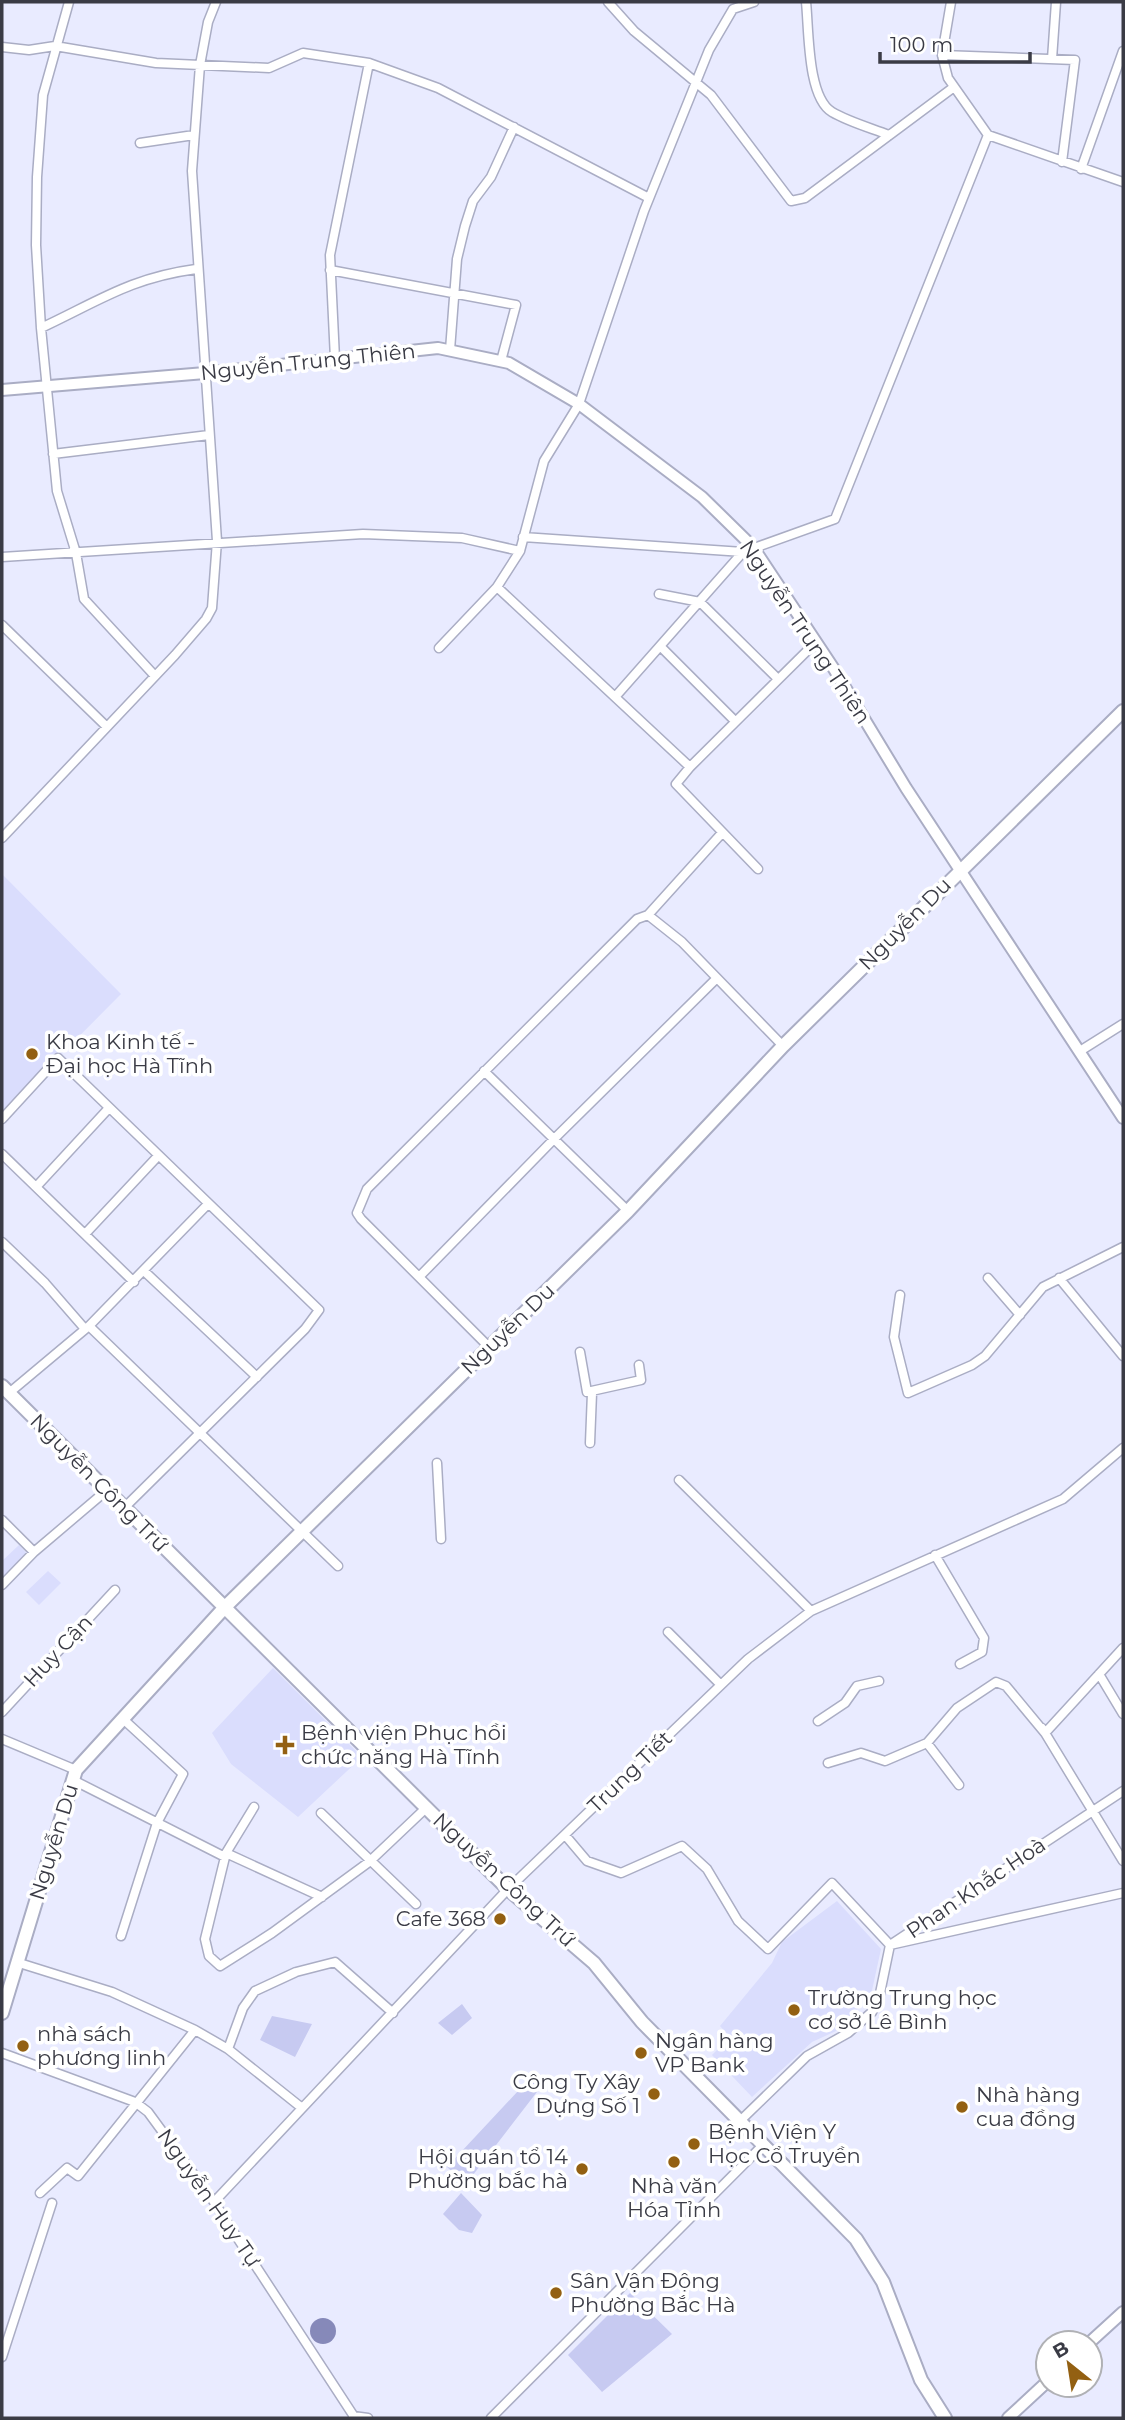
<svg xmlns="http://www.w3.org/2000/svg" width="1125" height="2420" font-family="Montserrat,sans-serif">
	<rect width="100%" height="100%" fill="#e9ebff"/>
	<!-- built -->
	<path fill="#daddfd" d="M2 874 121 994 2 1114Z
		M19 1545 28 1555 2 1579V1561Z
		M48 1571 61 1583 39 1605 26 1592Z
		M273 1668 362 1757 298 1817 231 1764 212 1733Z
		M837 1901 881 1949 871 1995 836 2031 812 2042 752 2097 712 2055 730 2037 720 2026 772 1963 782 1942Z"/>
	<!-- green -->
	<path fill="#c7caf1" d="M462 2004 472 2018 452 2035 438 2023Z
		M272 2016 312 2024 295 2057 260 2040Z
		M533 2075 540 2088 466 2184 447 2167Z
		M461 2193 482 2215 472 2233 459 2230 443 2214Z
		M630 2293 672 2334 602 2392 568 2355Z"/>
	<!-- water -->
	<path fill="#8689b9" d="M310 2331a13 13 0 1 1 26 0a13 13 0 1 1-26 0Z"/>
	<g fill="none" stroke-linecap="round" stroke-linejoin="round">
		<defs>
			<path id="minor" d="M69 2 43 95 37 177 36 245 41 328 57 491 76 553 84 599 155 676
				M608 2 634 31 711 95 791 201 805 198 954 87
				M806 2C809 29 807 97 832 112 849 122 871 128 889 135
				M2 47 29 50 55 46 156 63 269 68 303 53 369 63 438 88 649 198
				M942 55 1075 60 1062 162
				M1052 59 1056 2
				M988 135 1123 182
				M140 143 194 135
				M1081 169 1123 51
				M330 270 516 305 501 361
				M41 328C99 301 130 278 196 269
				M450 350 457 259 465 226 473 201 491 177 514 127
				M335 359 330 255 369 63
				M53 454 209 435
				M523 537 743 552 615 697
				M743 552 835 519 988 135 948 78 942 55 951 2
				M2 557 363 534 462 538 520 551 544 461 579 404 644 211 709 50 733 9 754 2
				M497 587 690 767 816 642
				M659 594 700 602 777 678
				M2 625 107 727
				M661 647 735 721
				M439 648 497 587 520 551
				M690 767 676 784 758 869
				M2 838 175 655 206 619 212 608 217 541 192 171 200 65 208 22 216 2
				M648 915 682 942 783 1046
				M1080 1051 1123 1024
				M484 1071 628 1211
				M2 1119 58 1058 319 1310 305 1329 124 1508
				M2 1154 134 1282
				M36 1187 109 1108
				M85 1234 158 1156
				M2 1242 45 1283 85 1329
				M144 1271 257 1377
				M419 1277 554 1139 717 978
				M988 1278 1020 1315
				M1059 1278 1123 1356
				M900 1295 894 1337 908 1393 972 1365 985 1356 1043 1287 1123 1247
				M89 1326 338 1566
				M489 1347 361 1219 357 1213 367 1189 637 919 648 915 722 833
				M580 1352 587 1392 641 1380 639 1365
				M9 1393 89 1326 208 1204
				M590 1443 592 1393
				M437 1463 441 1539
				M679 1480 811 1611
				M2 1520 34 1552
				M935 1555 984 1638 982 1652 960 1664
				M2 1585 34 1552 107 1490
				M668 1632 720 1684
				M1099 1674 1123 1714
				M2 1712 115 1590
				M818 1721 845 1703 857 1686 879 1681
				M1042 1728 1123 1861
				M2 1739 76 1770
				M927 1743 959 1785
				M828 1763 861 1753 885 1761 927 1743 957 1708 996 1682 1006 1686 1045 1733 1123 1648
				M73 1780 225 1857
				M254 1807 226 1853 205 1939 209 1956 220 1966 272 1933 369 1862 426 1808
				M321 1813 416 1904
				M565 1835 587 1861 621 1873 682 1846 707 1869 738 1921 768 1949 832 1883 890 1945 1123 1893
				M226 1853 322 1897
				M121 1936 157 1823 183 1774 123 1719
				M16 1962 112 1992 195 2030 78 2176 67 2168 40 2193
				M195 2030 228 2049
				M2 2053 135 2102 148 2112 214 2202 355 2418
				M302 2108 228 2049 243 2008 255 1991 296 1972 335 1962 393 2013
				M741 2120 807 2056 848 2033 872 2012 879 1998 890 1945 1123 1791
				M214 2202 508 1889 748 1659 811 1611 1063 1499 1123 1448
				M2 2357 52 2203
				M353 2416 368 2418
				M491 2418 764 2144"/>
			<path id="tertiary" d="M2 390 205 373 438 348 509 363 579 404 702 497 753 547 834 669 906 788 1123 1118
				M1089 2343 1123 2312
				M1008 2418 1048 2381"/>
			<path id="secondary" d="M2 1386 508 1889 594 1963 642 2022 856 2239 883 2282 921 2380 945 2418
				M2 2013 76 1770 225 1607 628 1211 783 1046 1123 711"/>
		</defs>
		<!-- minor casing -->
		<use href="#minor" stroke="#aaadc4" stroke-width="11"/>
		<!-- tertiary casing -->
		<use href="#tertiary" stroke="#aaadc4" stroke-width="14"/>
		<!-- secondary casing -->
		<use href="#secondary" stroke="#aaadc4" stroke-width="16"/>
		<!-- minor -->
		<use href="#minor" stroke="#fff" stroke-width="8"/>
		<!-- tertiary -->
		<use href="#tertiary" stroke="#fff" stroke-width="10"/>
		<!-- secondary -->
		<use href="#secondary" stroke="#fff" stroke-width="12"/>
	</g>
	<!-- markers -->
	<g fill="#936012" stroke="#fff" stroke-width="2.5">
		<circle cx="32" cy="1054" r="7"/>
		<path d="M281.5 1734.5h7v7h7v7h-7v7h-7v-7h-7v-7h7z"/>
		<circle cx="500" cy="1919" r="7"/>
		<circle cx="794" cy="2010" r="7"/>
		<circle cx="23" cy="2046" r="7"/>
		<circle cx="641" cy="2053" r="7"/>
		<circle cx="654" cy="2094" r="7"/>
		<circle cx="962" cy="2107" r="7"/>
		<circle cx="694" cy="2144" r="7"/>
		<circle cx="674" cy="2162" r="7"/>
		<circle cx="582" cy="2169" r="7"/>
		<circle cx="556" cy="2293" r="7"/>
	</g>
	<g text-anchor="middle" stroke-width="7" stroke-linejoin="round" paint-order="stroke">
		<!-- street labels -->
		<g font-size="21" fill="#3a3b45" stroke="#fff">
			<text transform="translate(308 362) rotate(-6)" y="7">Nguyễn Trung Thiên</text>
			<text transform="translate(805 632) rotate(56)" y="7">Nguyễn Trung Thiên</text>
			<text transform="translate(905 924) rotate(-45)" y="7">Nguyễn Du</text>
			<text transform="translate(508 1329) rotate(-44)" y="7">Nguyễn Du</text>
			<text transform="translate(99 1483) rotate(45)" y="7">Nguyễn Công Trứ</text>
			<text transform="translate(58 1651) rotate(-47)" y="7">Huy Cận</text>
			<text transform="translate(630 1772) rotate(-44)" y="7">Trung Tiết</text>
			<text transform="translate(54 1842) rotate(-73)" y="7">Nguyễn Du</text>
			<text transform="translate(504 1880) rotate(43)" y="7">Nguyễn Công Trứ</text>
			<text transform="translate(976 1888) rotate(-34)" y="7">Phan Khắc Hoà</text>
			<text transform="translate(209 2198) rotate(55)" y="7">Nguyễn Huy Tự</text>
		</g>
		<!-- poi labels -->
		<g font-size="21" fill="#3a3b45" stroke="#fff" text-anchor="start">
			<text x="46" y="1049">Khoa Kinh tế -<tspan x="46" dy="24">Đại học Hà Tĩnh</tspan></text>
			<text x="301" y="1740">Bệnh viện Phục hồi<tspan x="301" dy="24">chức năng Hà Tĩnh</tspan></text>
			<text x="486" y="1926" text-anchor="end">Cafe 368</text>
			<text x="808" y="2005">Trường Trung học<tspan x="808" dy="24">cơ sở Lê Bình</tspan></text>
			<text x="37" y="2041">nhà sách<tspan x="37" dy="24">phương linh</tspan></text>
			<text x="655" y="2048">Ngân hàng<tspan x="655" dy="24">VP Bank</tspan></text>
			<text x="640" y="2089" text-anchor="end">Công Ty Xây<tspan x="640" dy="24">Dựng Số 1</tspan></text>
			<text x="976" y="2102">Nhà hàng<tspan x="976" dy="24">cua đồng</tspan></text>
			<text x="708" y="2139">Bệnh Viện Y<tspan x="708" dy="24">Học Cổ Truyền</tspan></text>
			<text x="568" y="2164" text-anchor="end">Hội quán tổ 14<tspan x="568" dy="24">Phường bắc hà</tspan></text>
			<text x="674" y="2193" text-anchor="middle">Nhà văn<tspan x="674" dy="24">Hóa Tỉnh</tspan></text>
			<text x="570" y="2288">Sân Vận Động<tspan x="570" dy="24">Phường Bắc Hà</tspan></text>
		</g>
	</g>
	<!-- border -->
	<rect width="1125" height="2420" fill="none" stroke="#3a3b45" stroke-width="7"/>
	<!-- north arrow -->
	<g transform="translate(1069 2364) rotate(330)"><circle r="33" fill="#ffffff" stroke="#b0b1b5" stroke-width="2"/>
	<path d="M0-5L12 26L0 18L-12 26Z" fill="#936012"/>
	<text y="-10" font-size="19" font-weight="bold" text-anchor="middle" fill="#3a3b45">B</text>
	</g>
	<!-- scale -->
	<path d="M880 52v10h150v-10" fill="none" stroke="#3a3b45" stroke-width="3.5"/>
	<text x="890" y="52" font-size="21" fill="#3a3b45" stroke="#ffffff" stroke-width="5" paint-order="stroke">100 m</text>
</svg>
